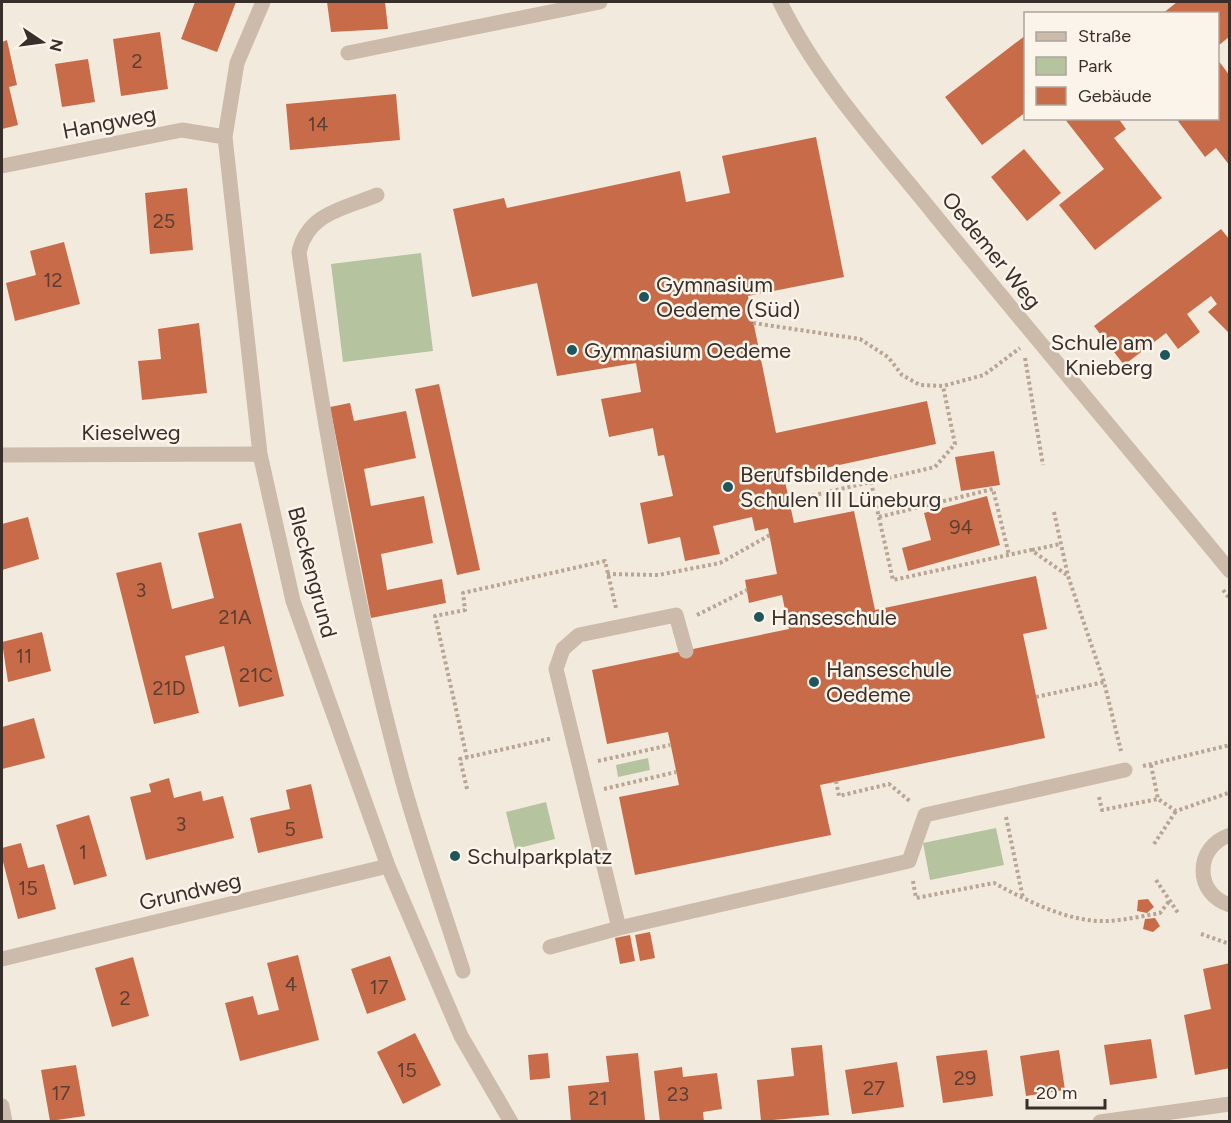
<svg xmlns="http://www.w3.org/2000/svg" width="1231" height="1123" font-family="Figtree,sans-serif">
	<rect width="100%" height="100%" fill="#f3eade"/>
	<!-- green -->
	<path fill="#b5c39e" d="M421 253 433 351 343 362 331 264Z
		M648 758 650 770 618 777 616 765Z
		M546 802 555 839 515 849 506 812Z
		M996 828 1004 865 930 880 923 843Z"/>
	<!-- building -->
	<path fill="#c86b48" d="M195 2H236L217 52 181 39Z
		M327 2H385L388 29 331 32Z
		M1177 2H1230V36L1218 46V14H1162Z
		M160 32 168 89 121 96 113 39Z
		M1026 35V112L982 145 945 97Z
		M7 40 17 85 9 87 18 125 2 129V42Z
		M88 59 95 102 62 107 55 64Z
		M1218 60 1230 76V166L1216 148 1205 157 1178 121 1181 118H1218Z
		M396 94 400 140 290 150 286 104Z
		M1064 118H1118L1126 129 1114 138 1162 198 1095 250 1059 205 1104 169Z
		M816 137 844 277 748 296 776 433 927 401 936 444 784 477 794 523 854 511 875 610 1036 576 1047 629 1023 634 1045 738 820 785 831 835 635 875 619 797 679 785 668 732 607 744 592 670 789 629 782 595 749 603 745 580 777 574 768 528 755 531 752 517 713 526 720 554 685 561 680 537 648 544 640 503 673 496 664 455 658 456 653 428 609 437 601 399 641 392 636 363 557 376 537 283 472 297 453 209 504 198 507 208 680 171 686 202 730 193 722 156Z
		M1024 149 1061 193 1027 221 991 177Z
		M187 188 193 250 150 254 145 193Z
		M1221 229 1230 240V334L1208 312 1217 304 1211 296 1187 314 1200 332 1178 349 1166 333 1124 365 1094 326Z
		M64 242 80 304 15 321 6 283 36 275 30 251Z
		M199 323 207 393 142 400 138 361 161 359 158 329Z
		M439 384 480 570 457 575 415 389Z
		M350 403 354 421 406 411 416 458 364 469 371 506 424 496 433 543 381 554 387 590 442 579 446 603 371 618 330 407Z
		M994 451 1000 485 961 491 955 457Z
		M987 496 1000 545 908 571 902 548 931 540 924 513Z
		M28 517 39 559 2 570V524Z
		M241 523 284 696 239 707 224 646 185 656 199 713 154 724 116 573 161 562 172 609 214 598 198 533Z
		M42 632 51 671 8 682 2 642Z
		M34 718 45 758 2 769V727Z
		M169 778 174 798 201 791 203 801 223 796 234 838 146 860 130 797 151 792 149 784Z
		M311 784 323 838 258 853 250 818 290 809 286 790Z
		M89 815 107 876 74 885 56 825Z
		M21 843 28 868 44 864 56 909 18 919 2 858V848Z
		M1148 899 1154 907 1147 913 1137 911 1138 900Z
		M1155 918 1160 926 1153 932 1143 929 1145 919Z
		M650 932 655 958 640 961 635 935Z
		M630 935 635 961 620 964 615 938Z
		M298 955 319 1040 240 1061 225 1003 253 996 258 1015 279 1010 267 963Z
		M390 956 406 1000 367 1014 351 969Z
		M133 957 149 1016 112 1027 95 968Z
		M1230 963V1068L1195 1075 1184 1015 1211 1009 1203 969Z
		M415 1033 441 1085 403 1104 377 1052Z
		M1151 1039 1157 1078 1110 1085 1104 1045Z
		M822 1045 829 1115 761 1121 757 1080 794 1076 791 1048Z
		M987 1050 993 1096 943 1103 936 1056Z
		M1059 1050 1065 1090 1026 1096 1020 1056Z
		M548 1053 550 1078 530 1080 528 1055Z
		M638 1053 645 1120 571 1122 568 1086 609 1082 606 1056Z
		M897 1062 904 1107 852 1114 845 1070Z
		M76 1065 85 1116 50 1121 41 1070Z
		M682 1067 683 1077 717 1073 722 1109 703 1112 704 1122H660L654 1071Z"/>
	<g fill="none" stroke-linecap="round" stroke-linejoin="round">
		<!-- path -->
		<path stroke="#b8a594" stroke-width="4" stroke-dasharray="3 3" stroke-linecap="butt" d="M753 323 860 339 888 357 902 375 920 385 943 386 984 375 1020 348
			M1025 358 1043 465
			M871 482 893 580 1031 550 1067 575
			M789 501 935 467 955 444 943 386
			M1054 512 1068 576 1104 682 1121 751
			M879 517 993 489 1009 555
			M1032 550 1060 544
			M607 574 658 575 720 563 770 535
			M1223 590 1230 599
			M697 615 747 590
			M1036 697 1104 682
			M467 758 435 616 465 610 463 593 605 561 616 608
			M598 761 670 745
			M1151 765 1158 799 1176 811 1228 793
			M1143 766 1230 745
			M836 781 839 796 889 784 911 802
			M467 789 460 759 553 738
			M604 789 676 772
			M1099 797 1102 810 1158 799
			M1006 817 1023 898
			M1154 844 1176 811
			M1156 880 1178 913
			M913 881 916 898 994 883C1028 901 1069 923 1109 921 1125 920 1143 916 1160 913L1170 900
			M1201 934 1230 944"/>
		<!-- service -->
		<path stroke="#cba" stroke-width="15" d="M348 53 600 2
			M377 195C343 209 308 213 299 252 324 426 354 599 399 768 417 837 442 904 463 971
			M1230 835C1194 847 1194 894 1230 905
			M619 928 556 669 563 649 579 635 676 615 686 651
			M550 947 619 928 909 861 925 815 1125 770"/>
		<!-- minor -->
		<path stroke="#cba" stroke-width="15" d="M263 2 237 63 225 137 260 454 293 601 388 866 461 1036 511 1122
			M2 166 182 130 225 137
			M2 455 260 454
			M2 959 388 866
			M2 1106 5 1122
			M1100 1122 1230 1104"/>
		<!-- tertiary -->
		<path stroke="#cba" stroke-width="15" d="M780 2C818 80 880 147 934 214 1032 334 1132 452 1230 571"/>
	</g>
	<!-- markers -->
	<g fill="#1e565c" stroke="#faf4eb" stroke-width="2">
		<circle cx="644" cy="297" r="6"/>
		<circle cx="572" cy="350" r="6"/>
		<circle cx="1165" cy="355" r="6"/>
		<circle cx="728" cy="487" r="6"/>
		<circle cx="759" cy="617" r="6"/>
		<circle cx="814" cy="682" r="6"/>
		<circle cx="455" cy="856" r="6"/>
	</g>
	<g text-anchor="middle" stroke-width="5" stroke-linejoin="round" paint-order="stroke">
		<!-- number labels -->
		<g font-size="20" fill="#5d3e32">
			<text x="137" y="68">2</text>
			<text x="318" y="131">14</text>
			<text x="164" y="228">25</text>
			<text x="53" y="287">12</text>
			<text x="961" y="534">94</text>
			<text x="141" y="597">3</text>
			<text x="235" y="624">21A</text>
			<text x="24" y="663">11</text>
			<text x="256" y="682">21C</text>
			<text x="169" y="695">21D</text>
			<text x="181" y="831">3</text>
			<text x="290" y="836">5</text>
			<text x="83" y="859">1</text>
			<text x="28" y="895">15</text>
			<text x="291" y="991">4</text>
			<text x="379" y="994">17</text>
			<text x="125" y="1005">2</text>
			<text x="407" y="1077">15</text>
			<text x="965" y="1085">29</text>
			<text x="874" y="1095">27</text>
			<text x="61" y="1100">17</text>
			<text x="678" y="1101">23</text>
			<text x="598" y="1105">21</text>
		</g>
		<!-- street labels -->
		<g font-size="22" fill="#392f2a" stroke="#faf4eb">
			<text transform="translate(109 122) rotate(-11)" y="8">Hangweg</text>
			<text transform="translate(992 250) rotate(51)" y="8">Oedemer Weg</text>
			<text x="131" y="440">Kieselweg</text>
			<text transform="translate(313 572) rotate(75)" y="8">Bleckengrund</text>
			<text transform="translate(190 891) rotate(-13)" y="8">Grundweg</text>
		</g>
		<!-- poi labels -->
		<g font-size="22" fill="#392f2a" stroke="#faf4eb" text-anchor="start">
			<text x="656" y="292">Gymnasium<tspan x="656" dy="25">Oedeme (Süd)</tspan></text>
			<text x="1153" y="350" text-anchor="end">Schule am<tspan x="1153" dy="25">Knieberg</tspan></text>
			<text x="584" y="358">Gymnasium Oedeme</text>
			<text x="740" y="482">Berufsbildende<tspan x="740" dy="25">Schulen III Lüneburg</tspan></text>
			<text x="771" y="625">Hanseschule</text>
			<text x="826" y="677">Hanseschule<tspan x="826" dy="25">Oedeme</tspan></text>
			<text x="467" y="864">Schulparkplatz</text>
		</g>
	</g>
	<!-- border -->
	<rect width="1231" height="1123" fill="none" stroke="#392f2a" stroke-width="6"/>
	<!-- legend -->
	<rect x="1024" y="12" width="195" height="108" fill="#faf4eb" stroke="#ada59e" stroke-width="1.5"/>
	<rect x="1036" y="32" width="30" height="9" fill="#ccbbaa" stroke="#ada59e" stroke-width="1.5"/>
	<text x="1078" y="42" font-size="18" fill="#392f2a">Straße</text>
	<rect x="1036" y="57" width="30" height="18" fill="#b5c39e" stroke="#ada59e" stroke-width="1.5"/>
	<text x="1078" y="72" font-size="18" fill="#392f2a">Park</text>
	<rect x="1036" y="87" width="30" height="18" fill="#c86b48" stroke="#ada59e" stroke-width="1.5"/>
	<text x="1078" y="102" font-size="18" fill="#392f2a">Gebäude</text>
	<!-- north arrow -->
	<g transform="translate(42 42) rotate(103)" stroke="#faf4eb" stroke-width="4.5" paint-order="stroke">
	<path d="M0-4.5L10 22L0 15L-10 22Z" fill="#392f2a"/>
	<text y="-9" font-size="16" font-weight="bold" text-anchor="middle" fill="#392f2a">N</text>
	</g>
	<!-- scale -->
	<path d="M1027 1099v9h78v-9" fill="none" stroke="#392f2a" stroke-width="3"/>
	<text x="1036" y="1099" font-size="18" fill="#392f2a" stroke="#faf4eb" stroke-width="4.5" paint-order="stroke">20 m</text>
</svg>
